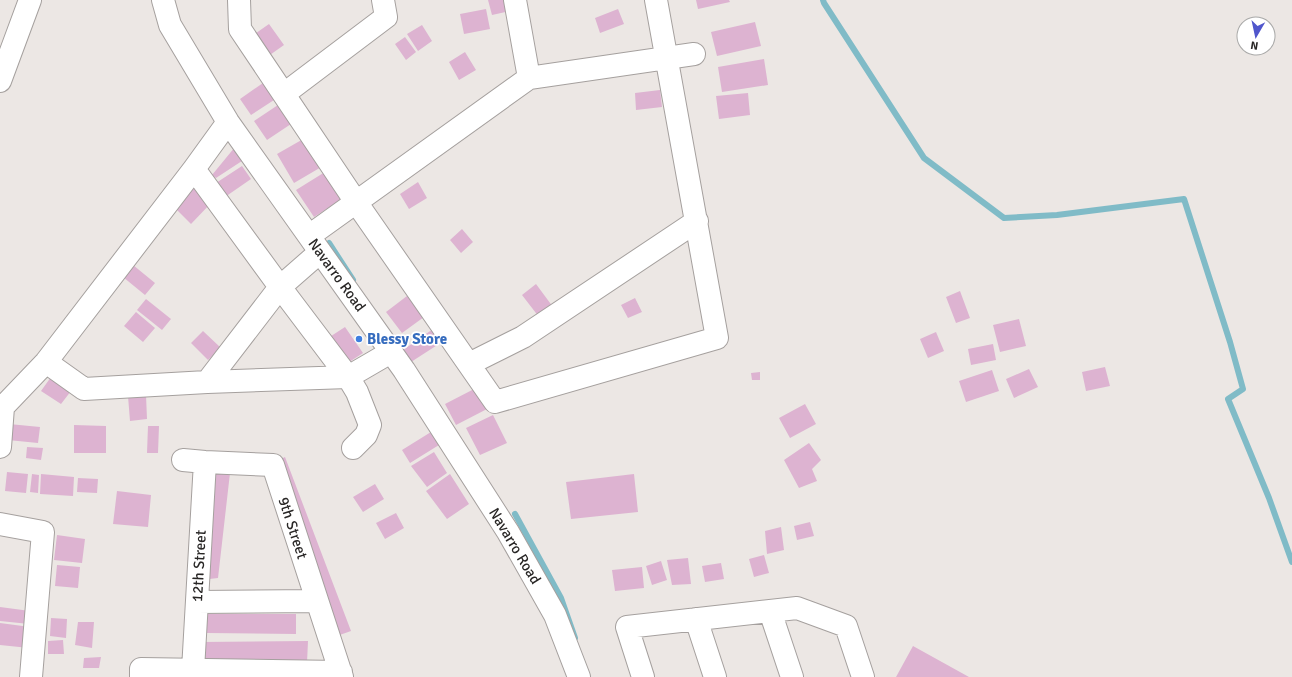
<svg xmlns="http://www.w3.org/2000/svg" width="1292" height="677" font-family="Signika,sans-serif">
	<rect width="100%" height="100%" fill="#ece7e4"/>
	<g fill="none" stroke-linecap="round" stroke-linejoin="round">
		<!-- stream -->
		<path stroke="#80bbc7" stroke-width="6" d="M823 0 824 3 924 158 1004 218 1057 215 1184 199 1230 342 1243 389 1228 399 1269 498 1292 562
			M329 243 353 280
			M515 514 561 598 575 638"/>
	</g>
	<!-- building -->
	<path fill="#ddb3d1" d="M488 0H508L510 11 492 15Z
		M696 0H729L730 2 698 9Z
		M486 9 490 29 464 34 460 14Z
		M618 9 624 24 600 33 595 18Z
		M755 22 761 46 717 56 711 32Z
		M269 24 284 45 267 57 252 36Z
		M422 25 432 41 418 51 407 34Z
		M405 37 416 52 406 60 395 44Z
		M465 52 476 70 459 80 449 62Z
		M764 59 768 85 722 92 718 67Z
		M263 83 274 100 251 115 240 99Z
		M660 90 662 107 636 110 635 93Z
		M748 93 750 115 719 119 716 96Z
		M278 105 291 124 267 140 254 121Z
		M305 138 323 166 294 183 277 154Z
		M235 147 245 159 216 178 212 175Z
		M242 166 251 179 225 197 216 183Z
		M325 172 342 199 314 217 296 190Z
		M418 182 427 198 409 209 400 194Z
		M194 186 212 202 191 224 174 207Z
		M462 229 473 242 461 253 450 240Z
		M133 265 155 283 145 295 123 277Z
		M536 284 553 307 539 317 522 295Z
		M960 291 970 318 956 323 946 297Z
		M407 296 424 317 402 333 386 312Z
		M635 298 642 312 628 318 621 305Z
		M146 299 171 319 162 330 137 310Z
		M136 312 155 328 143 342 124 326Z
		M1019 319 1026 346 1000 352 993 325Z
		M345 327 363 353 343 366 325 340Z
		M433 329 442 342 411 362 403 350Z
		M203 331 221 348 208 360 191 343Z
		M936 332 944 351 928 358 920 339Z
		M993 344 996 360 971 365 968 349Z
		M1105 367 1110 386 1086 391 1082 372Z
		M1029 369 1038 387 1014 398 1006 379Z
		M992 370 999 391 966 402 959 381Z
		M760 372V380H752L751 373Z
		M51 377 71 391 61 404 41 391Z
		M476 388 487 409 456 425 445 404Z
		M146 395 147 419 130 421 128 396Z
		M805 404 816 424 790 438 779 418Z
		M493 415 507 443 480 455 466 428Z
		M9 424 40 427 38 443 8 440Z
		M74 425 106 426V453H74Z
		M148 426H159L158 453H147Z
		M431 432 439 445 410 463 402 450Z
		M809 443 821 460 812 469 817 481 799 488 784 460Z
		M27 447 43 448 41 460 26 458Z
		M434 452 447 473 427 487 411 466Z
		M285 457 351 631 334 637 275 462Z
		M211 469 230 473 218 578 201 580Z
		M7 472 28 474 26 493 5 491Z
		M32 474 39 475 38 493 30 492Z
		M41 474 74 477 73 496 40 494Z
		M450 474 469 504 447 519 426 491Z
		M634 474 638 512 571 519 566 482Z
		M78 478 98 479 97 493 77 492Z
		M375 484 384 499 363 512 353 497Z
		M117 491 151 495 148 527 113 524Z
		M396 513 404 528 385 539 376 523Z
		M810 522 814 536 797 540 794 526Z
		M781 527 784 550 767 554 765 531Z
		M57 535 85 539 82 563 54 560Z
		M764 555 769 573 754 577 749 559Z
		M688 558 691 584 672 585 667 560Z
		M661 561 667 580 652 585 646 566Z
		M721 563 724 579 705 582 702 566Z
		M57 565 80 567 78 588 55 586Z
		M642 567 644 588 615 591 612 570Z
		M0 607 30 611 29 624 0 621Z
		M207 614H296V634L207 633Z
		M51 618 67 619 66 638 50 636Z
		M78 622H94L92 648 75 645Z
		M0 623 30 627 29 648 0 645Z
		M63 640 64 654H48V641Z
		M308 641 307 663 199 661 200 642Z
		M913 646 969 677H896Z
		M101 657 99 668H83L84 658Z"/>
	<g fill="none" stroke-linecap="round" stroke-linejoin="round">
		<defs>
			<path id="minor" d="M163 0 170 25 228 122 404 370 508 532 555 615 579 677
				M239 0 240 29 356 202 495 402 717 338 656 0
				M515 0 529 78
				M0 81 30 0
				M284 94 386 17 383 0
				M194 169 280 287 348 377
				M309 236 529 78 694 54
				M46 362 84 389 207 382 348 377
				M469 364 523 337 697 221
				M207 382 280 287 320 252
				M0 447 3 407 46 362 194 169 228 122
				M353 448 366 435 370 425 357 392 348 377 391 352
				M183 460 205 462 273 465 342 677
				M0 524 43 532 31 677
				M197 602 317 601
				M770 611 792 677
				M696 619 715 677
				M193 670 205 462
				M141 677V669L341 672
				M643 677 627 627 797 608 846 626 863 677"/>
		</defs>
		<!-- minor casing -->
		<use href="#minor" stroke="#a5a09e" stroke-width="24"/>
		<!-- minor -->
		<use href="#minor" stroke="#fff" stroke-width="22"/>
	</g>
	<!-- markers -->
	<circle fill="#3f7fe0" stroke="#fff" stroke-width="1.5" cx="359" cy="339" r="4"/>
	<g text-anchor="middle" stroke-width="3.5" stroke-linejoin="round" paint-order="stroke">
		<!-- street labels -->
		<g font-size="15" fill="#292726" stroke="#fff">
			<text transform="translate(337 275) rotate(54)" y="5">Navarro Road</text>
			<text transform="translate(293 528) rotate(72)" y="5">9th Street</text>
			<text transform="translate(515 546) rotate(59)" y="5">Navarro Road</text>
			<text transform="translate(199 566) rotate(-87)" y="5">12th Street</text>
		</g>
		<!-- shop labels -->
		<g font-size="15" font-weight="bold" fill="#366cbe" stroke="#fff" text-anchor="start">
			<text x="367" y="344">Blessy Store</text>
		</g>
	</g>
	<!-- north arrow -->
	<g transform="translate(1256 36) rotate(189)"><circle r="19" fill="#ffffff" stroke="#a9a9a8"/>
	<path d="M0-3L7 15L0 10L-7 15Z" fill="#5056cc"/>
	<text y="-6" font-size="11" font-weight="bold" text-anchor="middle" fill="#292726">N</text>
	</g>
</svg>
